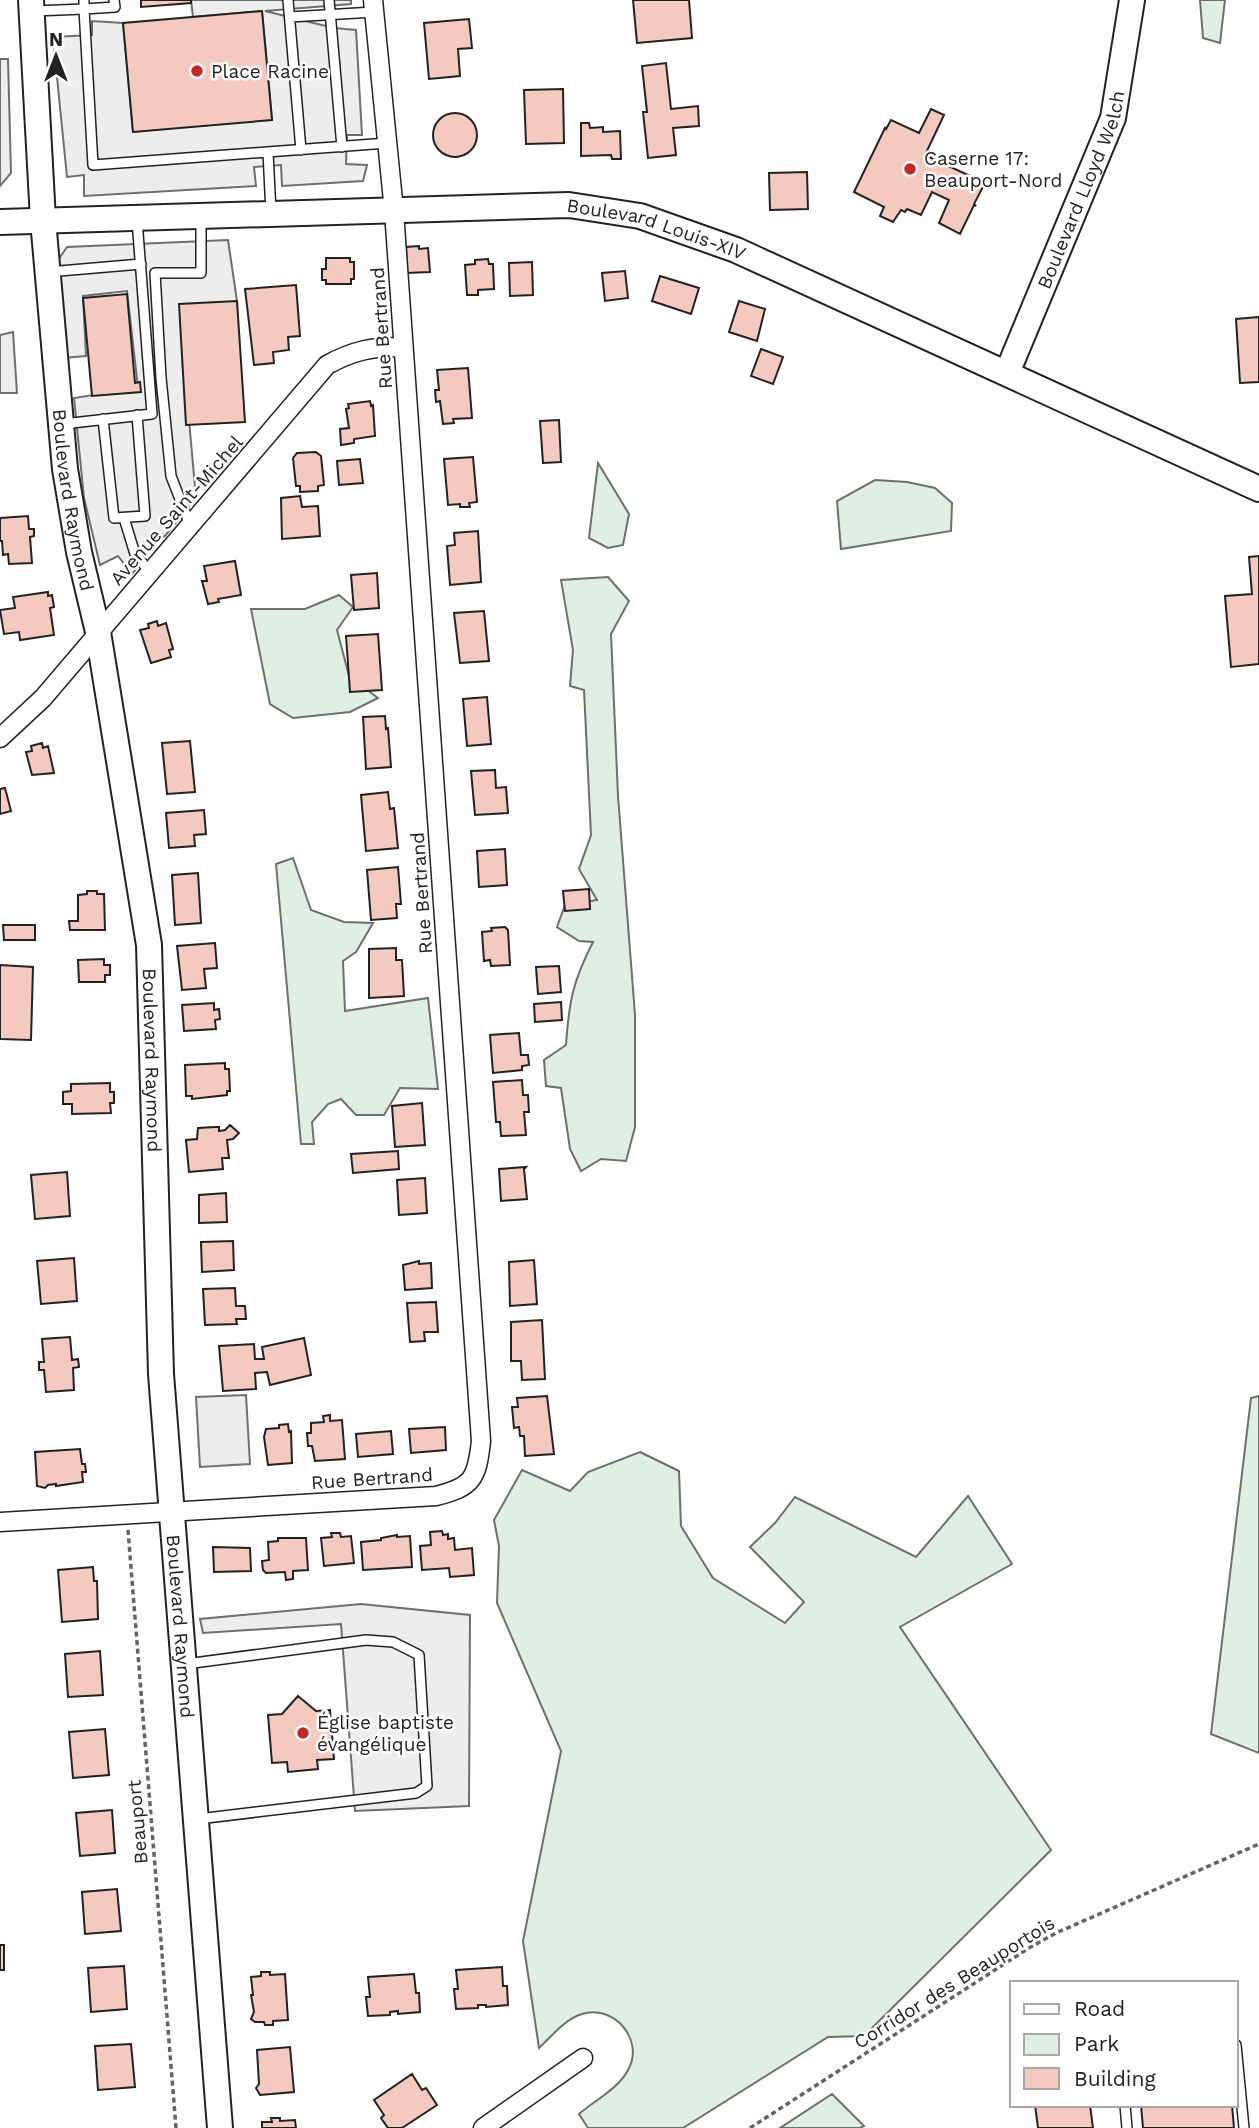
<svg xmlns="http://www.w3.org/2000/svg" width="1259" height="2128" font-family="'Work Sans',sans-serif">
	<rect width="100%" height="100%" fill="#fff"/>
	<!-- green -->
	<path fill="#e0efe3" stroke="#6f6f6f" stroke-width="2" d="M1200 0H1225L1220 43 1203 38Z
		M598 463 629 514 623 545 608 548 589 538Z
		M875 480 907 482 935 488 952 503 951 531 841 549 837 501Z
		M608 577 629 601 611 634 618 796 635 1015V1127L626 1161 601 1159 581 1171 570 1149 561 1088 546 1086 544 1060 566 1045C569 1001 573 981 593 942L579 941 557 927 565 905 597 900 579 869 591 835 584 690 570 686 573 650 561 580Z
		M339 595 353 607 337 630 349 676 378 698 350 712 293 718 270 704 251 609H305Z
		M293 858 311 910 344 922 373 923 356 952 343 961 345 1011 428 998 438 1089 400 1088 384 1115H356L341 1099 328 1104 312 1122 314 1144H301L276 864Z
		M1259 1396V1753L1211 1734 1251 1398Z
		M640 1452 679 1471 681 1526 713 1578 785 1623 804 1602 750 1547 775 1523 795 1497 916 1557 968 1496 1012 1564 900 1627 1051 1850 864 2036 828 2037 683 2128H588L579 2114C594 2101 619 2088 628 2070 645 2040 614 2004 582 2014 565 2019 551 2037 539 2048L523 1941 561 1751 497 1603 499 1546 494 1520 522 1470 570 1491 588 1472Z
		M832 2094 864 2126 860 2128H780Z"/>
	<!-- parking -->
	<path fill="#ededed" stroke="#6f6f6f" stroke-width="2" d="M191 0H351V4L265 11 334 28 356 30 362 135H347L346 164 367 165 363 181 282 186 281 165 254 167 256 186 84 196V175L67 177 53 37 92 35V21L123 23 133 132 272 119 262 11 193 17Z
		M0 59H8L11 173 0 186Z
		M228 240 237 301 189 420 196 498 165 536 145 541 142 548 147 556 132 574 118 556 100 565 84 498 74 398 138 388 127 291 83 296 86 356 63 358 58 260 67 247Z
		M13 332 17 393H0V335Z
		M246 1395 250 1464 200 1467 196 1397Z
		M361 1604 470 1615 469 1806 355 1811 341 1624 203 1633 200 1619Z"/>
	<!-- building -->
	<path fill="#f3c9c0" stroke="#222" stroke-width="2" d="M141 0H191V3L141 7Z
		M633 0H689L692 38 637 43Z
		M262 11 272 120 133 132 123 23Z
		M469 19 472 48 458 49 460 76 429 79 424 23Z
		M666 63 671 109 698 106 699 126 673 128 676 155 648 158 643 112H647L642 66Z
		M563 89 564 143 526 144 524 90Z
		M931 109 944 115 925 155 985 183 974 204 976 206 974 205 960 234 939 223 949 200 932 192 921 215 907 209 905 212 901 210 893 222 880 216 884 207 854 192 885 128 886 129 891 120 919 133Z
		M433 135a22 22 0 1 1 44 0a22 22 0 1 1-44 0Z
		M581 123H589L590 128 603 127V132L620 131 621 159H612L611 155 581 156Z
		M807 172 808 209 770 210 769 173Z
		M419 246V249L428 248 430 272 407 273 406 247Z
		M326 258H350V262H354V279H351V284H326V280H322V269H326Z
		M488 259 489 264H493L494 289 478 290V295H467L465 265 475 264V260Z
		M532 262 533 295 510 296 509 263Z
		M625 271 628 298 605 301 602 273Z
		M660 276 699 288 691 314 652 301Z
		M296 285 300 336 288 337 289 350 273 352 274 363 254 365 245 289Z
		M127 294 135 383 140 382 141 392 92 396 83 298Z
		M237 301 245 422 186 425 179 304Z
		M739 301 765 309 757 341 729 332Z
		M1259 317V382L1240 383 1236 319Z
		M761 349 783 357 773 384 751 376Z
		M468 368 472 418 453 419 454 423 443 424 440 401 436 402 435 390H439L437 370Z
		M370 401 371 406 373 405 375 436 354 439V443L341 445 340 429 349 428 346 409 349 408 348 404Z
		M559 420 561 462 543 463 540 421Z
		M316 452 321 456 324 485 318 486V491L300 492V486H296L293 458 297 453Z
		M473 457 477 502 469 503 470 507H460V504L448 505 444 459Z
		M360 459 363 483 339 485 337 461Z
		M300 496 302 507 318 506 320 536 282 539 281 498Z
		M28 516 29 529H34V536L30 537 32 563 9 564 8 554 3 555 2 541H0V518Z
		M478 531 481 582 450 585 447 546 455 545 454 533Z
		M1259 556V664L1231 667 1225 596 1252 594 1249 557Z
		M235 561 241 595 218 599 219 602 208 604 202 581H207L204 566Z
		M377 573 379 608 354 610 351 575Z
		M48 592V596L52 595 54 607 50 608 54 635 20 640 19 632 4 634 0 610 15 608 13 597Z
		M484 611 489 661 460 663 454 613Z
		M157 621 158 626 166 623 173 649 169 650 171 657 151 663 140 630 149 628 148 624Z
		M378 634 382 690 350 692 346 636Z
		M487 697 491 744 467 746 463 699Z
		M385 716 386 729 388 728 391 767 366 769 363 717Z
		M190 741 195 792 167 794 162 743Z
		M42 743 43 748 48 746 54 773 32 775 26 752 32 751 31 746Z
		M495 770 496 788 506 787 508 813 475 815 471 771Z
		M5 788 11 811 0 814V789Z
		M388 792 390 809 394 808 398 848 366 851 361 795Z
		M204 810 206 834 194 835 195 846 169 848 166 813Z
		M505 849 507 885 479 887 477 851Z
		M398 867 401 904H396L397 918 371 920 367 870Z
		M198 873 201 923 175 925 172 875Z
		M589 889 590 909 565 911 563 891Z
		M87 891H97V894H104L105 930H70L69 921H78V895L87 894Z
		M3 925H35V940H4Z
		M505 927 508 930 510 965 491 966 490 960 484 961 482 932 492 931 491 928Z
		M215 943 217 968 204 969 206 988 182 990 177 946Z
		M396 948V960H402L404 996 369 998V949Z
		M104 959V965H110V975H105V982H79L78 960Z
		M0 965 33 967 31 1040 0 1039Z
		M559 966 561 992 538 994 536 967Z
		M561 1002 562 1020 535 1022 534 1004Z
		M214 1003V1010L219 1009 220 1019 215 1020 216 1029 184 1031 182 1005Z
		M519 1033 521 1055H528L529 1065 522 1066V1070L493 1073 490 1035Z
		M225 1063V1069H229L230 1091H227V1095L192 1099V1096H186L185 1065Z
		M522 1080 523 1095H528L529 1112H524L526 1135 501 1136 500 1122H496L493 1082Z
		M110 1083V1092H114V1103H110L111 1113 72 1114V1104H63V1092L71 1091V1084Z
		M422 1103 425 1145 395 1147 392 1106Z
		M230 1125 239 1133 233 1139 227 1140 229 1158H222L223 1169 189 1172 186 1140 197 1139 198 1128 215 1127H219V1131L225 1130Z
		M398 1151 399 1169 353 1173 351 1154Z
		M526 1167 524 1169 527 1199 501 1201 499 1169Z
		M67 1172 70 1216 35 1219 31 1175Z
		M425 1178 427 1213 399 1215 397 1180Z
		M226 1193 227 1222 199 1223V1195Z
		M233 1241 234 1270 202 1272 201 1242Z
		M74 1258 77 1301 41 1304 37 1261Z
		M534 1260 537 1304 510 1306 509 1262Z
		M419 1261V1264L431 1263 432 1288 405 1290 403 1265Z
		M235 1288 236 1306H245L246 1319H236L237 1324 205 1325 203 1289Z
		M436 1302 438 1332H424L425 1341 410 1342 407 1303Z
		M542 1320 545 1379 522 1380 521 1361H511V1322Z
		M70 1337 72 1360 78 1359 79 1367 73 1368 74 1390 46 1392 44 1370H39V1362H44L42 1339Z
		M304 1338 311 1375 270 1385 267 1372 255 1373 256 1389 223 1391 219 1346 254 1344 255 1359H264L262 1347Z
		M547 1396 554 1454 525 1456 524 1436H520L519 1427 514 1428 512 1407H518L517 1398Z
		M330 1415V1421L342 1420 345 1459 315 1461 312 1446H308L307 1433H311V1423L324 1422 323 1416Z
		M288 1424 289 1432 291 1431 292 1463 268 1465 264 1437 266 1429 279 1428V1425Z
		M445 1427 446 1450 411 1453 409 1429Z
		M391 1431 393 1454 358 1457 356 1434Z
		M80 1449 82 1464H85L86 1472H82L83 1482 56 1486V1484L48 1485 45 1488 37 1486 35 1452Z
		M442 1531 443 1535 448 1534V1539L454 1538 455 1550 472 1548 474 1575 450 1577 449 1568 422 1570 420 1546 431 1545 430 1532Z
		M331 1533H340L341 1537 351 1536 354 1563 324 1566 321 1538 332 1537Z
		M397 1535V1537L410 1536 412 1567 363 1570 361 1542 381 1540V1538Z
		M278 1538H306L308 1570 293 1571V1579L286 1580 285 1572 266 1573 263 1570 262 1561 269 1560 268 1542 278 1541Z
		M213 1547 250 1548 251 1571 214 1572Z
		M93 1567 94 1581H97L98 1619 62 1622 58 1570Z
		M100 1651 103 1695 68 1697 65 1654Z
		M298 1696 316 1711 330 1710 334 1759 317 1760 318 1769 288 1772 287 1762 272 1763 268 1715 282 1714Z
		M105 1729 109 1775 73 1778 69 1732Z
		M112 1810 115 1853 80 1856 76 1813Z
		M117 1889 121 1931 85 1934 82 1892Z
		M0 1945H4V1970H0Z
		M124 1966 127 2009 91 2012 88 1968Z
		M502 1967 503 1986H507L508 2005 486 2007V2005H478V2008L456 2009 454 1989H458L456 1970Z
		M261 1972H270V1975L285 1974 288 2020 273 2021V2025H265L264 2022H255L251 2019 254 2012 251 1995H253L251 1977 261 1976Z
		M414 1974 416 1993H419L420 2012 398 2014V2011L390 2012V2015L368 2016 366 1997H370L368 1977Z
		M131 2044 135 2087 98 2090 95 2046Z
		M290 2047 294 2092 260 2095 256 2088 259 2084 257 2050Z
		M412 2074 422 2090 426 2088 437 2105 402 2128H388L381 2118 384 2115 374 2100Z
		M1035 2105H1090L1093 2128H1038Z
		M1141 2105H1232L1234 2128H1143Z
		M271 2118H280V2121L295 2120 296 2128H262V2122H272Z"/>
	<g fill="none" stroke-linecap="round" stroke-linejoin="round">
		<defs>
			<path id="lane" d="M84 0V9L115 7 114 0
				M288 0 301 150
				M329 0 342 147
				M34 11 84 9 93 165 387 143
				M290 17 374 12
				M268 152 271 213
				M48 272 141 264
				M103 419 114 518 145 516 137 415
				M63 424 152 414 137 220
				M124 518 135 554 150 572
				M190 525 171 476 161 378 155 273H201V216
				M186 1664 366 1640 393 1642 419 1655 427 1786 416 1793 198 1819
				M1236 2045 1244 2128
				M1125 2105 1127 2128"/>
			<path id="street" d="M0 738 43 698 327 365C352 351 374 346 403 347
				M0 1522 436 1496C473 1487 477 1478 481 1441L394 211 373 0
				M483 2128 583 2058"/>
			<g id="secondary">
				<path id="s1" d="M31 0 43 220 65 469 79 552 98 632 149 945 161 1374 220 2128"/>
				<path id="s2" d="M0 222 569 205 640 216 736 250 1259 489"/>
				<path id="s3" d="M1007 373 1113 118 1132 0"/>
			</g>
		</defs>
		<!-- lane casing -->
		<use href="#lane" stroke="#222" stroke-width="12"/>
		<!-- street casing -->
		<use href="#street" stroke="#222" stroke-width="21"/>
		<!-- secondary casing -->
		<use href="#secondary" stroke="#222" stroke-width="28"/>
		<!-- path -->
		<path stroke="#646464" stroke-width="3.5" stroke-dasharray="5 3.5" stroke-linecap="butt" d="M128 1530 176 2128
			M750 2128 1029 1948 1056 1933 1259 1844"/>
		<!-- lane -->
		<use href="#lane" stroke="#fff" stroke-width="9"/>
		<!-- street -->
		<use href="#street" stroke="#fff" stroke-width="18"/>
		<!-- secondary -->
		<use href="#secondary" stroke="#fff" stroke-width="24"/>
	</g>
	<!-- markers -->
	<g fill="#c62828" stroke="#fff" stroke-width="2.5">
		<circle cx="197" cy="71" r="7"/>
		<circle cx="910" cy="169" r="7"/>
		<circle cx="303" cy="1733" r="7"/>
	</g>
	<g text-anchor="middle" stroke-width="5" stroke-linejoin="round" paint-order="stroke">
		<!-- poi labels -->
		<g font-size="19" fill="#222" stroke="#fff" text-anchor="start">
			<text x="211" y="78">Place Racine</text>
			<text x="924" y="165">Caserne 17:<tspan x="924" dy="22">Beauport-Nord</tspan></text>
			<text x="317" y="1729">Église baptiste<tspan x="317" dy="22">évangélique</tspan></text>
		</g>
		<!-- street labels -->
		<g font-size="19" fill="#222" stroke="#fff">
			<text dy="7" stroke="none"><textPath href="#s3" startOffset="198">Boulevard Lloyd Welch</textPath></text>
			<text dy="7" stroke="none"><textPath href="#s2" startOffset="660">Boulevard Louis-XIV</textPath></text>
			<text transform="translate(381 328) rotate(-94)" y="7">Rue Bertrand</text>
			<text dy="7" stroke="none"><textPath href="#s1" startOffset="502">Boulevard Raymond</textPath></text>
			<text transform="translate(176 510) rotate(-49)" y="7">Avenue Saint-Michel</text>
			<text transform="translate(421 893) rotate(-94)" y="7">Rue Bertrand</text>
			<text dy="7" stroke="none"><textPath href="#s1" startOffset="1069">Boulevard Raymond</textPath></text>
			<text transform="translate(372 1478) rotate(-4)" y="7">Rue Bertrand</text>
			<text dy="7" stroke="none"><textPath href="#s1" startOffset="1636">Boulevard Raymond</textPath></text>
			<text transform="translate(137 1822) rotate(-95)" y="7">Beauport</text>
			<text transform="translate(954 1982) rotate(-32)" y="7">Corridor des Beauportois</text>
		</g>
	</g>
	<!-- legend -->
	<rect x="1010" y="1981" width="228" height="126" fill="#ffffff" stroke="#a7a7a7" stroke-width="2"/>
	<rect x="1024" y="2004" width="35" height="10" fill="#ffffff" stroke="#a7a7a7" stroke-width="2"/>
	<text x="1074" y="2016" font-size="21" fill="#222222">Road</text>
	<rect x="1024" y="2034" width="35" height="21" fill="#e0efe3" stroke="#a7a7a7" stroke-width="2"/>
	<text x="1074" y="2051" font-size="21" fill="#222222">Park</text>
	<rect x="1024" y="2068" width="35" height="21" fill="#f3c9c0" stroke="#a7a7a7" stroke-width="2"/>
	<text x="1074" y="2086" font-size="21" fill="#222222">Building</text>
	<!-- north arrow -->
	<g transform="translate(56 56)" stroke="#ffffff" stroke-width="5" paint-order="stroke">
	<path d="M0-5L12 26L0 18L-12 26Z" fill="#222222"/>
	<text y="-10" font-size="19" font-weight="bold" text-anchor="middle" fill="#222222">N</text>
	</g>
</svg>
